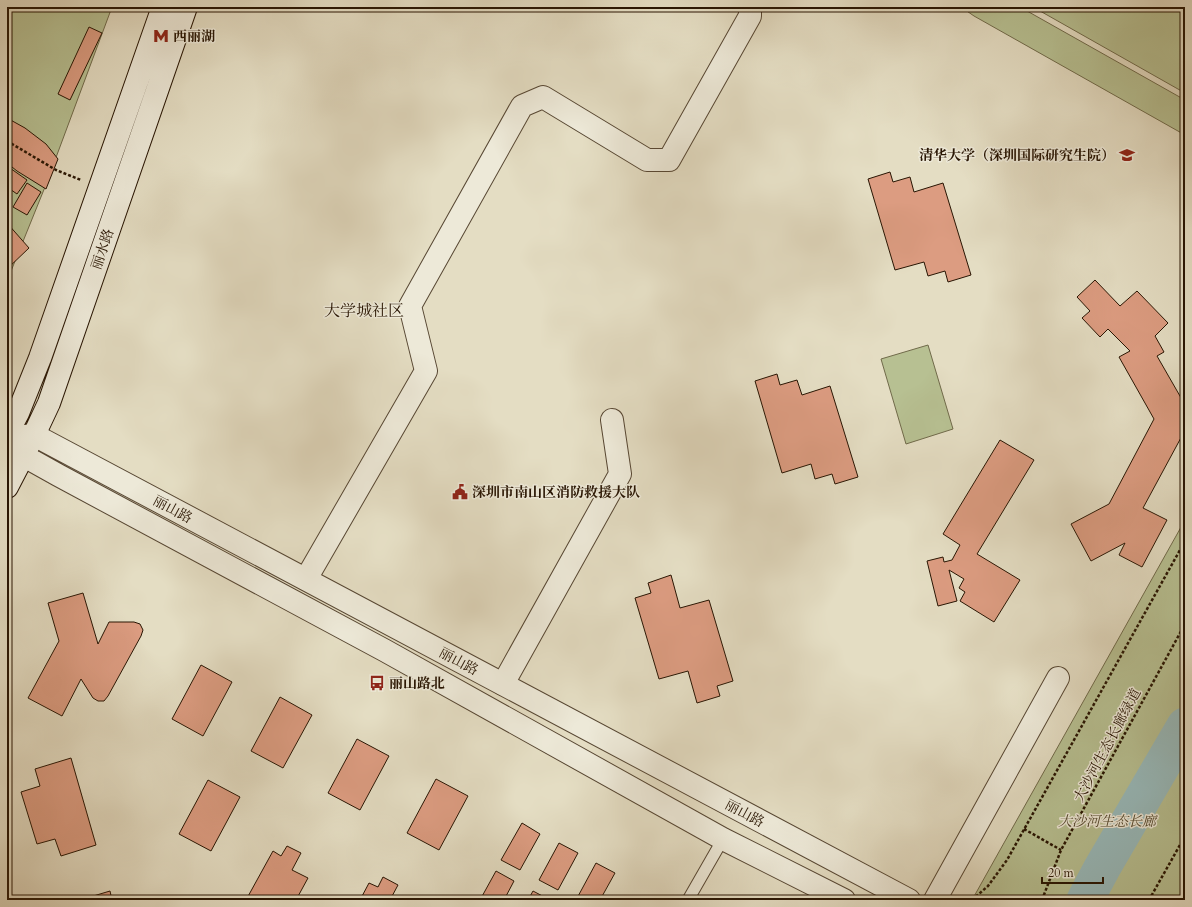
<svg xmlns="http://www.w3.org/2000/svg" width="1192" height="907" font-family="Cardo,'Noto Serif SC',serif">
	<rect width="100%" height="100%" fill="#e4ddc3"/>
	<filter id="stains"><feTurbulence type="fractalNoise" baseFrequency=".005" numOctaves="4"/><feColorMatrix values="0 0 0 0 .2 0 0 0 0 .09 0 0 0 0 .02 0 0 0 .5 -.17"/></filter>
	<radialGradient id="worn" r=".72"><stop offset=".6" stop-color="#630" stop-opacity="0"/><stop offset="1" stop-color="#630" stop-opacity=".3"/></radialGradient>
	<!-- green -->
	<path fill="#b7c092" stroke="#706a4a" d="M7 7H112L45 187 7 281Z
		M961 7H1020L1185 100V135L974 16Z
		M1033 7H1185V93Z
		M928 345 953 429 906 444 881 359Z
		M1185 520V900H972Z"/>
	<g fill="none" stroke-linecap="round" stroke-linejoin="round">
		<!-- river -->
		<path stroke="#98babb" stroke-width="37" d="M1085 900 1102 868 1185 726"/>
	</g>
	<!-- building -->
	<path fill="#dc9c81" stroke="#281503" d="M89 27 102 33 70 100 58 94Z
		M7 118 25 128 46 144 58 159 46 189 17 171 7 163Z
		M7 166 27 180 17 194 7 187Z
		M890 172 893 182 910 177 914 192 943 183 971 275 948 282 945 271 928 276 924 262 895 270 868 179Z
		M27 183 41 192 27 215 13 207Z
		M7 223 29 248 7 269Z
		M1095 280 1120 306 1137 291 1168 323 1155 336 1164 352 1157 356 1184 403 1185 404V435L1183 434 1143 508 1167 520 1142 567 1119 555 1125 543 1091 561 1071 524 1109 504 1154 419 1119 357 1130 351 1108 329 1100 337 1082 318 1090 311 1077 297Z
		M777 374 780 385 797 380 802 395 830 386 858 477 835 484 832 474 815 479 811 464 782 473 755 381Z
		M1000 440 1034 460 977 554 1020 580 994 622 960 601 965 592 959 588 964 579 949 570 957 601 938 606 927 561 943 557 944 562 952 560 960 545 943 534Z
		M671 575 680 608 709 600 733 681 717 686 720 696 697 703 688 671 659 679 635 598 651 593 648 583Z
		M83 593 98 644 109 622H134L140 624 143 630 141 636 108 696 104 701H98L93 698 81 679 62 716 28 698 59 641 48 603Z
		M201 665 232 682 203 736 172 719Z
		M280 697 312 715 283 768 251 751Z
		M357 739 389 756 360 810 328 793Z
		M71 758 96 845 61 856 55 839 37 844 21 792 40 786 35 769Z
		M436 779 468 796 439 850 407 833Z
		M208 780 240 797 211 851 179 834Z
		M522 823 540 834 520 870 501 860Z
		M559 843 578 853 558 890 539 880Z
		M287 846 301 853 292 870 308 878 296 900H246L273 851 281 856Z
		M596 863 615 873 600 900H576Z
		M496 871 514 881 504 900H480Z
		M383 877 398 885 390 900H360L369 883 378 887Z
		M110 891 112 900H80Z
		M533 891 550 900H528Z"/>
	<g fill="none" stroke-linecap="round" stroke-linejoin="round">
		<defs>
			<path id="service" d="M688 900 723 839"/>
			<path id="minor" d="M306 579 426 371 410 306 522 106 543 97 647 160H669L750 16V7
				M503 684 620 474 612 420
				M935 900 1058 678"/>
			<path id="tertiary" d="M7 438 34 435 909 900
				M9 442 24 456 58 475 384 650 723 839 844 900"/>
			<path id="secondary" d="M7 434 18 413 40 358 163 7
				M7 487 34 435 49 403 186 7"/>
		</defs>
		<!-- service casing -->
		<use href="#service" stroke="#574733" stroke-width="13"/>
		<!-- minor casing -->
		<use href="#minor" stroke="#574733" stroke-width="24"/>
		<!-- tertiary casing -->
		<use href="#tertiary" stroke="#574733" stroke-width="24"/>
		<!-- secondary casing -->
		<use href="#secondary" stroke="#281503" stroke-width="24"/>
		<!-- path -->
		<path stroke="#281503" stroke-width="2.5" stroke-dasharray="3 2" stroke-linecap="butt" d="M7 141 56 170 81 180
			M1181 628 1185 617
			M1024 829 1061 850
			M972 900 988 886 1007 860 1185 541
			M1042 900 1061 850 1185 624
			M1149 900 1185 836"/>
		<!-- service -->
		<use href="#service" stroke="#ede9d8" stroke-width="11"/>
		<!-- minor -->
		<use href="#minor" stroke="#ede9d8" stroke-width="22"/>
		<!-- tertiary -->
		<use href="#tertiary" stroke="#ede9d8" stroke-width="22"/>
		<!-- secondary -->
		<use href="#secondary" stroke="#ede9d8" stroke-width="22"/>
	</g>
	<!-- icons -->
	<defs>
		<symbol id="metro-bare" viewBox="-9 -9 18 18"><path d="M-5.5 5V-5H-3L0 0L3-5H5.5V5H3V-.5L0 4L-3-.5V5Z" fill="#8f2418" stroke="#ede9d8" stroke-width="2.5" paint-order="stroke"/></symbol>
		<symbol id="university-bare" viewBox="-9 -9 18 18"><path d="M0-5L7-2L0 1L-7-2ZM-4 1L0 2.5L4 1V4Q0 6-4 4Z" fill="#8f2418" stroke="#ede9d8" stroke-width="2.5" paint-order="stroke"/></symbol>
		<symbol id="civic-bare" viewBox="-9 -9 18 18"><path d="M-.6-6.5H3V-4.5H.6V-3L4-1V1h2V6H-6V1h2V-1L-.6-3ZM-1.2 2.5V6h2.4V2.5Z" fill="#8f2418" stroke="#ede9d8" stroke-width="2.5" paint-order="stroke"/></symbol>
		<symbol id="bus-bare" viewBox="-9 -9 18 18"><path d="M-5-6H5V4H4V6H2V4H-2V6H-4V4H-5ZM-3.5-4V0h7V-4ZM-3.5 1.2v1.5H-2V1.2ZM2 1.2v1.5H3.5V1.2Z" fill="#8f2418" stroke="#ede9d8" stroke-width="2.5" paint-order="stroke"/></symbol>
	</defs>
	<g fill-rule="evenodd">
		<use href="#metro-bare" x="150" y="25" width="22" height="22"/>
		<use href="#university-bare" x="1116" y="144" width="22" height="22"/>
		<use href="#civic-bare" x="449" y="481" width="22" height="22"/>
		<use href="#bus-bare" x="366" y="672" width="22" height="22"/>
	</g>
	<g text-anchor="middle" stroke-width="3" stroke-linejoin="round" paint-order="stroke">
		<!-- poi labels -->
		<g font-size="14" font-weight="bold" fill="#281503" stroke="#ede9d8" text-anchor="start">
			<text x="173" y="41">西丽湖</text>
			<text x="1115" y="160" text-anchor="end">清华大学（深圳国际研究生院）</text>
			<text x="472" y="497">深圳市南山区消防救援大队</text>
			<text x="389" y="688">丽山路北</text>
		</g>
		<!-- street labels -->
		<g font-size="14" fill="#281503" stroke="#ede9d8">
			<text transform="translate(102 249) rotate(-71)" y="5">丽水路</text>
			<text transform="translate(173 509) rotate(28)" y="5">丽山路</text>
			<text transform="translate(459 661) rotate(28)" y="5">丽山路</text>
			<text transform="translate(1107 745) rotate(-62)" y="5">大沙河生态长廊绿道</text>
			<text transform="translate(745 813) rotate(28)" y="5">丽山路</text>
		</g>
		<!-- park labels -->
		<g font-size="14" font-style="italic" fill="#53482e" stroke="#ede9d8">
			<text x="1107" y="826">大沙河生态长廊</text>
		</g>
		<!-- quarter labels -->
		<g font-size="16" fill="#281503" stroke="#ede9d8">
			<text x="364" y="316">大学城社区</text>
		</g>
	</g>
	<!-- margin -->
	<rect width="1192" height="907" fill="none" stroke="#e4ddc3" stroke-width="24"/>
	<rect x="8" y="8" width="1176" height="891" fill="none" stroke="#281503" stroke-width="2"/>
	<rect x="12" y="12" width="1168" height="883" fill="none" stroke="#281503"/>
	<!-- scale -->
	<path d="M1042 877v6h61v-6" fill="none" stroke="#281503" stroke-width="2"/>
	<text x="1048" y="877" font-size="12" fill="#281503" stroke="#ede9d8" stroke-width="3" paint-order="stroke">20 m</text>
	<rect width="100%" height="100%" filter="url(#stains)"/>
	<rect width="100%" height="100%" fill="url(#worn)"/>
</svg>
